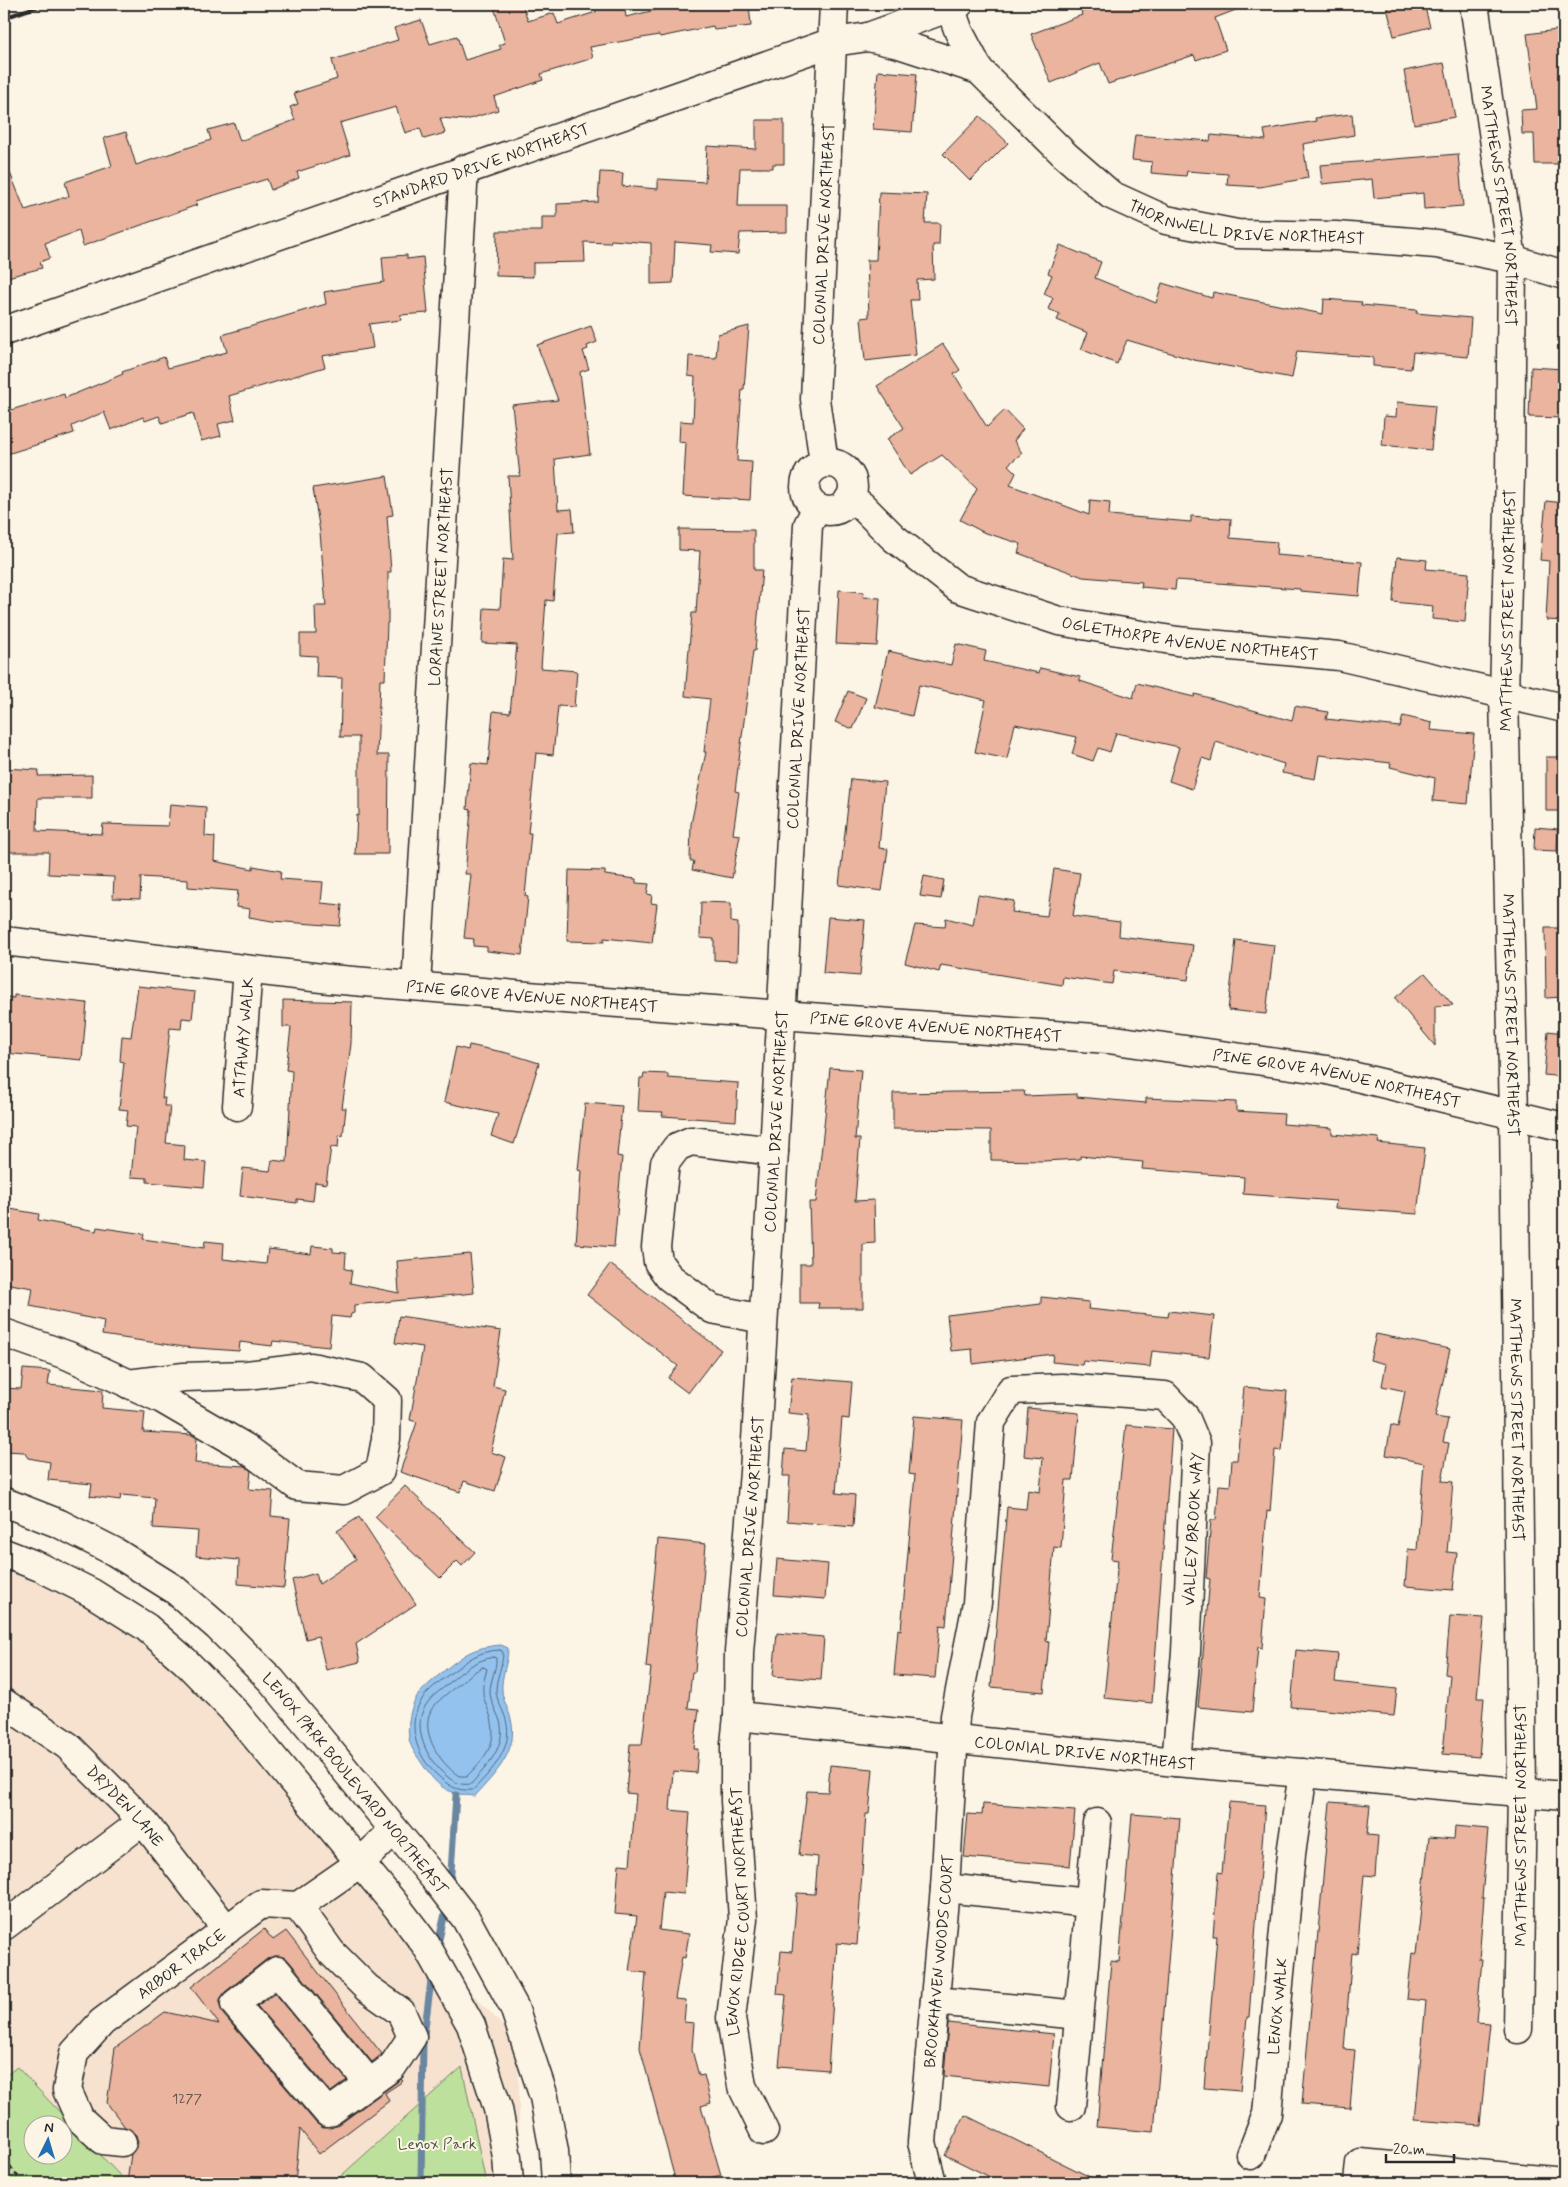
<svg xmlns="http://www.w3.org/2000/svg" width="1568" height="2187" font-family="Mynerve,sans-serif">
	<rect width="100%" height="100%" fill="#fcf5e5"/>
	<filter id="ink" filterUnits="userSpaceOnUse"><feTurbulence type="fractalNoise" baseFrequency=".02" numOctaves="2"/><feDisplacementMap in="SourceGraphic" scale="10" xChannelSelector="R" yChannelSelector="G"/><feConvolveMatrix kernelMatrix="1 2 1 2 8 2 1 2 1" color-interpolation-filters="sRGB"/></filter>
	<g filter="url(#ink)">
		<!-- built -->
		<path fill="#f7e2d0" d="M4 1551 158 1643 290 1756 402 1918 519 2043V2183H85L62 2154V2124H32L4 2147Z"/>
		<!-- green -->
		<path fill="#bde19c" stroke="#748664" fill-rule="evenodd" d="M17 2067 127 2183H4V2077ZM32 2124H62V2154H32Z
			M462 2067 486 2183H333Z"/>
		<!-- water -->
		<path fill="#94c2ee" stroke="#6a86a0" d="M501 1645 508 1648C508 1663 501 1676 502 1690 502 1699 509 1710 511 1719 519 1751 495 1774 475 1796 448 1794 438 1788 423 1765 418 1757 410 1748 409 1738 407 1727 410 1708 416 1698 422 1688 455 1661 465 1655 476 1648 489 1646 501 1645Z"/>
		<g fill="none" stroke-linecap="round" stroke-linejoin="round">
			<!-- shore -->
			<path stroke="#556779" stroke-width="1" d="M500 1650 503 1652C503 1666 496 1677 496 1691 496 1700 504 1711 506 1720 514 1749 491 1771 473 1790 455 1791 449 1786 436 1774 417 1756 406 1726 421 1701 427 1690 442 1680 452 1672 469 1660 477 1651 500 1650Z
				M493 1657 496 1658C497 1669 490 1680 490 1692 490 1701 497 1712 500 1721 507 1746 487 1766 471 1784 457 1786 451 1780 441 1771 424 1754 411 1723 428 1702 433 1695 441 1690 448 1684 462 1671 474 1661 493 1657Z
				M483 1667 487 1669C485 1677 482 1685 483 1692 483 1700 488 1708 490 1715 499 1742 486 1757 467 1776H459C440 1764 416 1728 434 1706 441 1698 452 1689 461 1683 468 1677 474 1671 483 1667Z"/>
			<!-- stream -->
			<path stroke="#6a86a0" stroke-width="7" d="M450 1887 456 1795
				M437 1948 447 1905
				M421 2183 423 2043 432 1973"/>
		</g>
		<!-- building -->
		<path fill="#eab49f" stroke="#2b2b2b" d="M493 4H522L528 21 554 13 558 24 596 12 595 4H624L626 17 668 7 667 4H749L751 26 714 30 713 26 660 37 659 35 590 47 593 58 541 74 543 80 494 97 498 110 466 120 440 118 445 133 424 139 420 128 405 133 396 107 340 123 350 155 297 172 299 178 271 190 267 179 196 201 197 205 83 246 79 231 45 243 50 258 40 262 42 268 4 278V158L25 210 69 196 65 182 112 166 104 138 126 132 136 165 211 140 208 130 234 123 240 141 295 120 290 107 298 104 294 93 337 79 332 60 398 40 394 28 421 20 430 44 457 36 465 60 501 49 499 45 505 43Z
			M1103 4H1246V6L1215 18 1226 50 1196 60 1194 55 1108 84 1100 63 1051 83 1031 34 1082 15 1081 12Z
			M1386 4H1424L1430 27 1394 36Z
			M1564 29V164H1535L1534 134H1522L1521 110 1537 109 1527 34Z
			M1444 63 1455 117 1414 124 1404 71Z
			M878 71 917 74 912 132 873 129Z
			M1352 114 1354 135 1303 144 1308 178 1260 187 1227 185 1228 174 1187 171 1186 176 1151 173 1152 162 1132 160 1135 135 1210 141 1211 135 1266 140 1264 130 1316 121 1315 118Z
			M980 116 1008 143 970 181 943 154Z
			M756 120H784V164H773V168H740L738 206H787V232L740 233 738 254 711 252 712 245 675 242 673 283 651 284V243L611 240 610 243 584 242 585 262 533 263V277L496 276 497 231H542V217H557V204L598 202 600 172 623 173 622 186 658 189V179L705 182 707 146 756 149Z
			M1458 154 1463 206 1424 209 1423 193 1374 198 1372 179 1322 184 1320 165Z
			M879 192 927 194 925 223H940L939 245H933L934 279 917 280 918 300H910L916 355 865 361 861 318 869 317 867 260H876Z
			M1060 245 1101 262 1095 278 1156 303 1162 283 1212 298 1213 292 1323 314 1324 299 1362 302 1361 305 1417 310 1416 313 1471 318 1468 357 1413 352 1411 369 1373 366V357L1297 351 1292 378 1194 360 1127 340 1117 364 1081 349 1088 333 1057 320 1060 314 1048 309 1053 298 1044 294 1052 275 1048 273Z
			M407 255V259L423 257 428 313 400 315 401 320 369 324 373 348 322 356 325 367 229 396 235 420 218 424 221 436 201 441 193 413 162 423 159 416 145 421 143 417 111 430 104 412 72 426 74 433 4 455V412L64 394 65 398 123 374 122 372 164 357 168 368 227 352 222 335 326 304 324 292 384 282 382 257Z
			M591 326 597 342 587 346 588 349 583 351 589 369 580 372 590 454 555 459 558 510 572 509 574 532 558 533 553 601 546 600 541 668 577 671 574 707 558 706 553 755 536 753 528 833H531L525 896 528 897 522 955 487 951V947L473 946 474 939 464 938 471 874H465L471 810 467 809 471 763 488 765 493 711 510 713 517 645 482 643 484 608 500 609 503 559 513 560 508 476H520L512 405 558 400 537 345Z
			M749 326 744 389H742L737 461 752 462 750 500 683 496 686 443 679 442 680 421 693 422 695 377 688 376 689 356 716 358 718 334Z
			M943 344 960 370 954 374 987 427 1005 410 1023 429 1014 441 1022 453 1008 465 1016 473 1010 485 1089 515 1090 500 1110 502 1109 515 1191 522V516L1231 519 1230 538 1277 542 1276 555 1362 562 1359 596 1300 591V589L1176 580 1175 590 1141 587 1142 582 1083 577 1018 553 1021 544 983 532 960 520 977 489 942 455 910 475 887 439 904 428 877 386Z
			M1531 367 1564 369V418L1529 417Z
			M1397 402 1435 406 1431 450 1382 445 1384 416 1396 417Z
			M387 476 393 515 387 516 391 572H388V623H387L385 680H380L377 755H389L388 854H355L357 815 359 816V737H340L342 678 316 677 317 656 300 655V634H316L315 606H326L320 532 313 488Z
			M1546 501 1564 503V621L1546 620 1549 561 1540 560Z
			M679 529 754 530V570H762L755 651H753L735 791 739 792 733 834 740 835 732 878 692 870 694 861H690L691 824 706 752H704L710 699 685 696 692 613H696L700 551 679 550Z
			M1397 557 1427 560 1426 569 1469 573 1465 622 1432 619 1433 606 1393 602Z
			M839 590 864 592 863 597 880 598 877 646 836 644Z
			M956 644 986 651 984 661 1039 673 1040 668 1080 677V681L1133 698 1137 683 1194 697 1195 694 1292 721 1295 706 1328 712 1326 719 1400 727 1403 716 1432 723 1431 730 1474 734 1468 804 1433 801 1435 778 1390 767 1391 763 1319 755 1315 779 1282 773 1284 764 1216 742 1211 761 1202 758 1192 789 1169 781 1179 747 1116 733 1110 752 1098 748 1093 761 1072 754 1077 737 1015 724 1007 759 975 752 986 700 919 685 912 716 875 707 888 651 951 665Z
			M848 691 866 698 853 729 835 722Z
			M1546 757H1564V811H1546Z
			M4 768 39 770 38 776 92 775V798H38L37 831 102 834 103 824 168 826 170 804 206 807 205 836 215 837 214 861 253 869V866L281 871 280 879 323 882 321 903 342 905 340 926 272 921 249 917 250 909 236 907 238 891 188 887V880L141 877 140 899 113 898 114 877 48 874 49 852H4Z
			M851 779 885 782 879 848 888 849 882 891 839 885Z
			M1535 827 1558 829 1557 851 1534 850Z
			M1054 869 1080 873 1073 916 1120 922 1119 936 1193 945 1188 980 1114 971 1112 984 1063 977 1062 985 941 965 939 972 905 963 915 925 945 927 946 918 973 925 978 895 1014 901 1012 912 1047 916Z
			M569 870 605 871V875L636 879V883L649 884 647 894 652 895 651 903 657 904 652 943 604 938V942L567 941Z
			M924 876 944 880 941 899 920 896Z
			M701 902 731 903V922L738 923 737 961 714 960V939L700 938Z
			M828 917 865 920 860 976 823 973Z
			M1545 928H1564V997L1546 998Z
			M1236 940 1274 945 1266 1014 1228 1010Z
			M1425 973 1453 1005 1435 1006V1046L1395 998Z
			M138 986 195 992 192 1019 182 1018 181 1029 170 1028 162 1098H165L164 1106H170L166 1143 185 1145 184 1160 206 1162 204 1187 147 1182V1178L131 1177 136 1127 126 1126 128 1110 119 1109 124 1062 120 1061 122 1036 131 1037Z
			M14 995 87 1003 82 1060 4 1053V1005L6 997 14 998Z
			M283 1000 352 1002 351 1044 342 1108H346L343 1136 339 1135 338 1148 331 1147 326 1184 315 1182 313 1201 297 1199V1203L240 1196 243 1168 270 1171 272 1160 287 1162 292 1071 286 1070 291 1027H283Z
			M1548 1031 1564 1033V1077L1544 1075Z
			M469 1045 507 1053 539 1063 514 1144 491 1136 498 1114 444 1102 456 1047 468 1050Z
			M830 1068 861 1070 855 1139H860L855 1201 874 1200 875 1243 863 1244V1308H818L819 1303H800V1264H811L809 1202H816Z
			M644 1073 668 1074V1078L738 1083 736 1121 662 1116 663 1112 638 1111 640 1078H643Z
			M1024 1091 1025 1096 1077 1094V1097L1146 1103V1098L1236 1102V1111L1284 1114 1283 1124 1332 1128V1134L1379 1138 1378 1143 1425 1148 1417 1214 1335 1208 1336 1201 1243 1194 1244 1177 1142 1169 1143 1162 1080 1156V1159L1043 1161 991 1160V1130L893 1129V1093Z
			M585 1103 622 1106 617 1156 622 1157 614 1247 576 1244 581 1171 578 1170Z
			M4 1208 39 1214 38 1220 96 1231 97 1227 144 1234 143 1239 204 1248 205 1241 224 1243 223 1259 266 1264 268 1249 311 1254 312 1246 333 1248V1252L346 1253 345 1269 352 1270 350 1283 399 1293 397 1261 470 1254 474 1293 354 1305V1313L351 1314 350 1318 332 1316 329 1347 273 1341 272 1346 240 1342 239 1351 184 1347 102 1335 104 1321 30 1306 33 1288 4 1283Z
			M610 1264 721 1350 688 1393 668 1378 678 1366 587 1295Z
			M1041 1297 1089 1302 1088 1309 1168 1317 1169 1311 1214 1316 1209 1357 1152 1351 1150 1367 1083 1361 1082 1365 1052 1362 1053 1354 973 1364 972 1349 951 1351 947 1315 1041 1304Z
			M399 1316 501 1331 493 1386 505 1389 491 1452 506 1457 495 1491 464 1481 460 1492 400 1472 417 1422 410 1420 423 1347 395 1343Z
			M1376 1334 1450 1349 1435 1417 1448 1419 1443 1442 1449 1443 1442 1481 1453 1482 1447 1552 1457 1553 1453 1590 1405 1586 1408 1549 1417 1550 1424 1463 1386 1455 1391 1425 1398 1427 1405 1391 1382 1386 1386 1364 1370 1360Z
			M23 1369 50 1371 48 1385 103 1390 102 1408 145 1412 143 1432 192 1435 197 1438 195 1463 245 1466 251 1471 249 1489 273 1491 271 1516 290 1518 284 1588 238 1584 239 1560 196 1556 198 1531 153 1528 155 1498 121 1495 120 1500 90 1496 92 1484 48 1480 50 1462 28 1458 24 1452 4 1451V1388L21 1389Z
			M792 1377 852 1382 849 1419 842 1418 836 1493 855 1495 853 1527 787 1521 790 1476H783L785 1449 806 1451 809 1415 788 1413Z
			M1244 1387 1287 1391 1282 1451 1275 1450 1270 1512 1267 1511 1260 1598 1266 1599 1262 1648 1258 1647 1252 1712 1198 1707 1210 1579 1206 1578 1211 1520H1216L1219 1485 1230 1486 1232 1460H1237Z
			M1028 1408 1079 1413 1073 1480H1066L1061 1548 1054 1547 1046 1641 1049 1642 1044 1692 991 1687 1007 1507 1026 1509 1028 1490 1040 1492 1043 1458 1024 1456Z
			M914 1416 963 1420 946 1626 940 1625 935 1678 894 1675 898 1629 901 1630 915 1475 909 1474Z
			M1126 1425 1172 1429 1152 1703 1104 1698 1118 1560 1111 1559Z
			M405 1486 475 1552 462 1566 457 1561 440 1578 375 1517Z
			M359 1517 416 1604 356 1644 360 1662 326 1670 318 1636 306 1639 292 1580 316 1573 319 1584 356 1559 337 1531Z
			M658 1539 706 1544 695 1672H692L688 1708 699 1709 694 1749H698L696 1773 673 1771 670 1810 690 1812 684 1894 663 1892 659 1930 689 1934 685 1958 682 1957 675 1999 686 2000 684 2022 694 2023 692 2050 699 2076 704 2075 711 2103 701 2106 721 2175 690 2183H676L640 2048 646 1973 629 1971 637 1916 615 1914 619 1864 630 1865 636 1794 626 1793 630 1744H642L651 1668 646 1667Z
			M777 1559 828 1564 825 1599 774 1595Z
			M1450 1616 1484 1618 1477 1698H1484L1479 1757 1443 1754 1450 1675 1445 1674Z
			M777 1633 824 1637 821 1680 773 1676Z
			M1296 1650 1338 1654 1335 1682 1397 1689 1394 1716 1291 1707Z
			M830 1765 873 1769 869 1814H866L857 1945 837 1943 828 2070 779 2066 786 1995 777 1994 781 1951 792 1952 797 1893 815 1894 818 1857 799 1855 807 1791 828 1792Z
			M1229 1802 1265 1805 1249 2017H1247L1240 2091 1204 2088 1217 1936H1213L1218 1872 1222 1873Z
			M1330 1802 1370 1805 1367 1835 1378 1836 1375 1876 1364 1875 1357 1954 1352 1953 1344 2049 1355 2050 1350 2108 1302 2104Z
			M983 1804 1075 1811 1070 1866 964 1857 968 1814 982 1815Z
			M1132 1814 1180 1818 1154 2132 1097 2127 1111 1961 1119 1962Z
			M1455 1826 1488 1829 1482 1898H1484L1479 1960H1482L1476 2022 1490 2023 1480 2125 1415 2120 1426 2001 1407 1999 1412 1953 1416 1954 1429 1837 1454 1839Z
			M264 1929 273 1940 286 1931 382 2054 372 2062 289 1961 283 1957 275 1956 267 1959 225 1992 220 1999V2006L223 2014 316 2123 323 2128 337 2126 401 2079 403 2081 385 2093 389 2101 319 2154 300 2129 295 2183 127 2182 131 2154 138 2143 136 2135 125 2127 107 2103 115 2048 165 2012 219 2024 191 1987Z
			M275 1993 347 2080 331 2092 257 2006Z
			M948 2023 1054 2034 1049 2087 944 2076Z
			M965 2115 1102 2183H984L988 2176 945 2155Z"/>
		<g fill="none" stroke-linecap="round" stroke-linejoin="round">
			<defs>
				<g id="minor">
					<path id="s1" d="M1474 4 1512 259 1510 473 1504 695 1514 1114 1522 1792 1518 2029"/>
					<path id="s2" d="M950 7 959 32 979 70 1065 155 1111 195 1166 220 1237 234 1336 236 1437 244 1512 259 1564 275"/>
					<path d="M868 37 899 44 979 70"/>
					<path id="s3" d="M4 331 833 42 868 37 959 4"/>
					<path id="s4" d="M824 463 815 399 834 4"/>
					<circle cx="829" cy="487" r="24"/>
					<path id="s5" d="M849 499 861 505 894 538 958 588 1059 621 1177 641 1339 656 1564 708"/>
					<path id="s6" d="M4 941 330 979 564 999 1108 1039 1327 1070 1564 1127"/>
					<path id="s7" d="M416 986 464 169"/>
					<path id="s8" d="M237 1106 248 970"/>
					<path d="M763 1319 712 1309 669 1277 658 1262 656 1247 665 1163 677 1147 691 1141 774 1151"/>
					<path d="M4 1333 69 1356 162 1399 246 1448 297 1486 344 1490 380 1471 386 1439 387 1400 362 1378 311 1367 247 1375 184 1377 128 1384"/>
					<path id="s9" d="M4 1502 60 1524 115 1552 174 1589 218 1627 272 1681 434 1878 466 1919 514 2007 544 2097 554 2151 556 2183"/>
					<path d="M4 1553 40 1567 92 1593 146 1627 185 1661 236 1713 397 1907 426 1945 471 2025 498 2109 507 2157 509 2183"/>
					<path id="s10" d="M4 1703 68 1746 143 1821 227 1930"/>
					<path id="s11" d="M738 1716 1176 1762 1564 1796"/>
					<path d="M945 1888 1089 1903"/>
					<path d="M298 1906 331 1952 367 1988 401 2012 412 2037 392 2067 328 2113 235 2004 277 1971 369 2083"/>
					<path d="M4 1926 143 1821"/>
					<path d="M935 2001 1079 2015"/>
					<path d="M1071 2106 1097 1823"/>
					<path id="s12" d="M764 2131 742 2086 731 2018 743 1919 735 1801V1744L738 1716 739 1652 754 1472 774 1151 808 525 817 508"/>
					<path id="s13" d="M122 2142 103 2140 80 2119 67 2090 74 2053 102 2022 261 1904 298 1906 360 1863 394 1830"/>
					<path id="s14" d="M1251 2155 1267 2114 1291 1854 1303 1773"/>
					<path id="s15" d="M932 2183 922 2142 945 1888 955 1716 977 1603 991 1422 1011 1390 1062 1388 1165 1396 1185 1417 1196 1443 1186 1652 1176 1762"/>
					<path d="M1358 2183 1360 2163 1564 2182"/>
				</g>
			</defs>
			<!-- minor casing -->
			<use href="#minor" stroke="#2b2b2b" stroke-width="31"/>
			<!-- path -->
			<path stroke="#2b2b2b" stroke-width="3" stroke-dasharray="5 4" stroke-linecap="butt" d="M4 2159 23 2183"/>
			<!-- minor -->
			<use href="#minor" stroke="#fcf5e5" stroke-width="28"/>
			<!-- rail -->
			<path stroke="#2b2b2b" stroke-width="4" d="M4 18 44 4"/>
		</g>
	</g>
	<g text-anchor="middle" stroke-width="4" stroke-linejoin="round" paint-order="stroke">
		<!-- number labels -->
		<g font-size="14" fill="#5b4d48">
			<text x="187" y="2103">1277</text>
		</g>
		<!-- street labels -->
		<g font-size="16" fill="#2b2b2b" stroke="#fcf5e5">
			<text dy="6" stroke="none"><textPath href="#s3" startOffset="505">STANDARD DRIVE NORTHEAST</textPath></text>
			<text dy="6" stroke="none"><textPath href="#s1" startOffset="204">MATTHEWS STREET NORTHEAST</textPath></text>
			<text dy="6" stroke="none"><textPath href="#s2" startOffset="392">THORNWELL DRIVE NORTHEAST</textPath></text>
			<text dy="6" stroke="none"><textPath href="#s4" startOffset="230">COLONIAL DRIVE NORTHEAST</textPath></text>
			<text dy="6" stroke="none"><textPath href="#s7" startOffset="410">LORAINE STREET NORTHEAST</textPath></text>
			<text transform="translate(1507 610) rotate(-89)" y="6">MATTHEWS STREET NORTHEAST</text>
			<text dy="6" stroke="none"><textPath href="#s5" startOffset="380">OGLETHORPE AVENUE NORTHEAST</textPath></text>
			<text dy="6" stroke="none"><textPath href="#s12" startOffset="1422">COLONIAL DRIVE NORTHEAST</textPath></text>
			<text dy="6" stroke="none"><textPath href="#s6" startOffset="531">PINE GROVE AVENUE NORTHEAST</textPath></text>
			<text dy="6" stroke="none"><textPath href="#s1" startOffset="1014">MATTHEWS STREET NORTHEAST</textPath></text>
			<text dy="6" stroke="none"><textPath href="#s6" startOffset="936">PINE GROVE AVENUE NORTHEAST</textPath></text>
			<text dy="6" stroke="none"><textPath href="#s8" startOffset="69">ATTAWAY WALK</textPath></text>
			<text dy="6" stroke="none"><textPath href="#s6" startOffset="1341">PINE GROVE AVENUE NORTHEAST</textPath></text>
			<text dy="6" stroke="none"><textPath href="#s12" startOffset="1018">COLONIAL DRIVE NORTHEAST</textPath></text>
			<text dy="6" stroke="none"><textPath href="#s1" startOffset="1419">MATTHEWS STREET NORTHEAST</textPath></text>
			<text dy="6" stroke="none"><textPath href="#s12" startOffset="612">COLONIAL DRIVE NORTHEAST</textPath></text>
			<text transform="translate(1192 1529) rotate(-87)" y="6">VALLEY BROOK WAY</text>
			<text dy="6" stroke="none"><textPath href="#s11" startOffset="349">COLONIAL DRIVE NORTHEAST</textPath></text>
			<text dy="6" stroke="none"><textPath href="#s9" startOffset="458">LENOX PARK BOULEVARD NORTHEAST</textPath></text>
			<text dy="6" stroke="none"><textPath href="#s10" startOffset="160">DRYDEN LANE</textPath></text>
			<text transform="translate(1520 1825) rotate(-90)" y="6">MATTHEWS STREET NORTHEAST</text>
			<text dy="6" stroke="none"><textPath href="#s12" startOffset="226">LENOX RIDGE COURT NORTHEAST</textPath></text>
			<text dy="6" stroke="none"><textPath href="#s15" startOffset="224">BROOKHAVEN WOODS COURT</textPath></text>
			<text dy="6" stroke="none"><textPath href="#s13" startOffset="260">ARBOR TRACE</textPath></text>
			<text dy="6" stroke="none"><textPath href="#s14" startOffset="152">LENOX WALK</textPath></text>
		</g>
		<!-- park labels -->
		<g font-size="16" fill="#505847" stroke="#fcf5e5">
			<text x="437" y="2149">Lenox Park</text>
		</g>
	</g>
	<!-- margin -->
	<rect width="1568" height="2187" fill="none" stroke="#fcf5e5" stroke-width="20"/>
	<rect x="10" y="10" width="1548" height="2167" fill="none" stroke="#2b2b2b" stroke-width="2" filter="url(#ink)"/>
	<!-- north arrow -->
	<g transform="translate(48 2140) rotate(5)"><circle r="24" fill="#fcf5e5" stroke="#a8a49b"/>
	<path d="M0-4L9 19L0 12L-9 19Z" fill="#1f6fb2"/>
	<text y="-8" font-size="14" font-weight="bold" text-anchor="middle" fill="#2b2b2b">N</text>
	</g>
	<!-- scale -->
	<path d="M1386 2154v8h68v-8" fill="none" stroke="#2b2b2b" stroke-width="2.5"/>
	<text x="1393" y="2154" font-size="15" fill="#2b2b2b" stroke="#fcf5e5" stroke-width="4" paint-order="stroke">20 m</text>
</svg>
